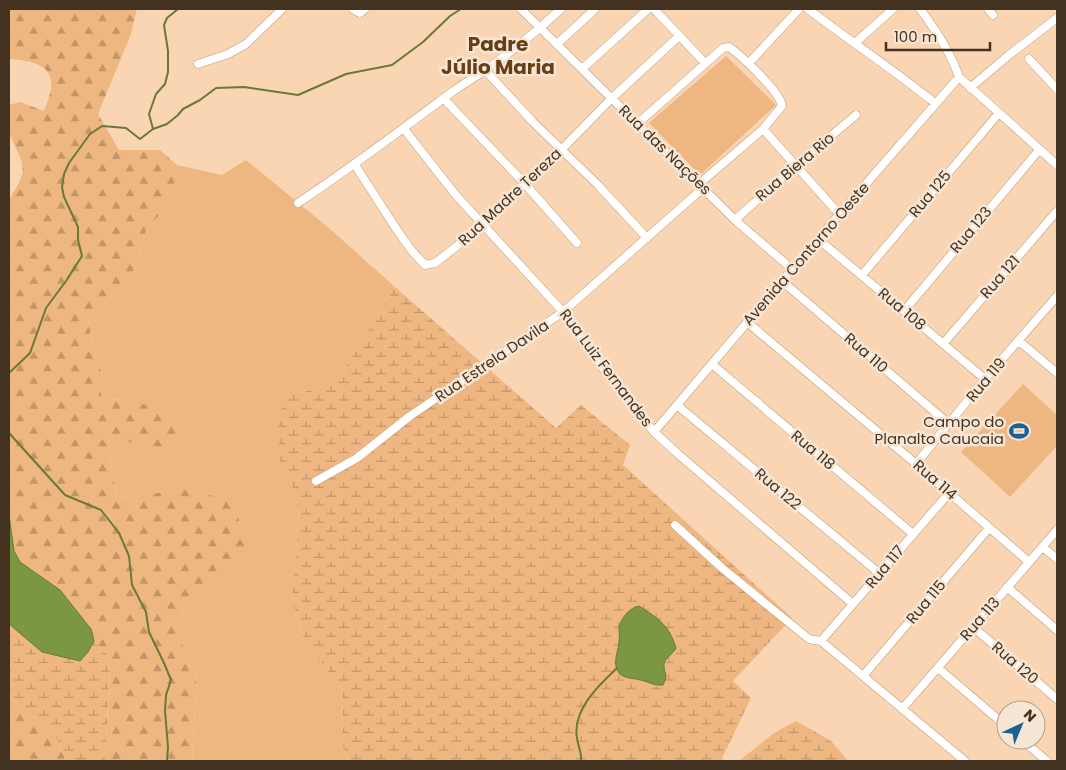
<svg xmlns="http://www.w3.org/2000/svg" width="1066" height="770" font-family="Poppins,sans-serif">
	<defs>
		<pattern id="forest-firs" width="22" height="20" patternUnits="userSpaceOnUse" patternTransform="scale(1.25)"><rect width="22" height="20" fill="#eeb781"/><path d="M5 1l3.5 6h-7zM16 11l3.5 6h-7z" fill="#c29569"/></pattern>
		<pattern id="wetland-marsh" width="20" height="14" patternUnits="userSpaceOnUse" patternTransform="scale(1.25)"><rect width="20" height="14" fill="#eeb781"/><path d="M1 5h8M5 5V1M11 12h8M15 12V8" fill="none" stroke="#c29569"/></pattern>
	</defs>
	<rect width="100%" height="100%" fill="#f9d5b3"/>
	<!-- green -->
	<path fill="#eeb781" d="M726 56 776 105 700 175 649 123Z
		M246 160 330 229 395 287 342 373 322 387 285 397 280 461 292 485 299 511 292 601 304 639 343 691 342 744 349 761H192L197 670 176 634 187 598 231 574 140 496 117 498 111 471 109 438 132 441 120 400 101 397 102 374 92 345 89 321 116 292 135 269 146 230 172 200 177 165 222 175Z
		M1023 384 1057 415V446L1010 497 961 452Z"/>
	<!-- forest -->
	<path fill="url(#forest-firs)" d="M9 9H137L131 34 98 114 119 150H160L177 165 172 200 146 230 135 269 116 292 89 321 92 345 102 374 101 397 160 407 179 435 169 449 109 438 111 471 117 498 140 496 183 489 231 500 247 540 231 574 187 598 176 634 197 670 192 761H105L110 665 106 653 94 641 91 629 60 590 20 562 14 551 9 515V200L19 183 23 172 21 159 9 133V105L20 102 44 111C46 104 50 96 51 88 54 62 27 61 9 59Z
		M9 698 55 735 66 761H9Z"/>
	<!-- wetland -->
	<path fill="url(#wetland-marsh)" fill-rule="evenodd" d="M395 287 556 428 581 405 630 445 623 465 792 618 733 681 751 698 722 758 724 761H349L342 744 343 691 304 639 292 601 299 511 292 485 280 461 278 422 285 397 322 387 342 373ZM639 606 657 618 676 651C668 657 662 661 666 671L657 686C652 684 647 681 642 680 634 677 623 679 618 670 613 662 618 652 619 643 620 638 619 633 619 628 621 618 629 608 639 606Z
		M9 624 42 652H88L94 641 106 653 110 665 105 761H66L55 735 9 698Z
		M796 721 831 741 848 761H739L774 733Z"/>
	<!-- water -->
	<path fill="#7b9741" stroke="#6a7937" d="M9 515 14 551 20 562 60 590 91 629 94 641 88 652 80 661 42 652 9 624Z
		M639 606C659 619 669 625 676 648 674 654 664 658 664 665 664 675 669 673 663 685 654 686 649 682 641 680 634 678 624 679 619 673 612 664 618 652 619 643 620 638 619 633 619 628 621 618 629 608 639 606Z"/>
	<g fill="none" stroke-linecap="round" stroke-linejoin="round">
		<!-- stream -->
		<path stroke="#6a7937" stroke-width="2" d="M153 129 149 114 156 94 165 84 168 72V51L164 25 167 18 178 9
			M9 373 30 353 46 308 66 281 82 256 78 240V227L64 197 62 187 64 174 69 163 90 134 102 126 126 128 140 139 153 129 167 124 178 115 183 109 200 100 216 88 244 87 298 95 346 74 392 65 423 42 450 16 461 9
			M9 433 65 495 101 510 119 533 129 556 132 585 146 612 149 632 164 663 171 680 166 695 165 711 168 747 167 761
			M581 761C582 752 578 747 577 738 572 710 599 685 617 668"/>
		<defs>
			<path id="street" d="M353 9 360 13 365 9
				M521 9 735 220 792 269
				M654 9 705 63
				M808 9C850 41 894 70 935 103
				M920 9C936 30 950 51 959 77L1057 165
				M988 9 993 15
				M855 43 893 9
				M557 44 595 9
				M1029 59 1057 89
				M749 63 799 9
				M198 64 228 54 246 44 282 9
				M582 69 648 9
				M485 70 533 122 598 185 647 238
				M970 88 1009 55 1057 18
				M444 99 525 184 577 243
				M637 124 723 48 729 47C742 56 780 92 782 106L763 129 699 184
				M404 129 455 194 563 312 604 370 654 432 678 454 853 604
				M763 129 840 215
				M355 165 397 230 412 251 425 265 435 263 457 246 562 149 612 98 679 36
				M298 203C352 167 401 130 452 92 463 84 474 78 484 71 511 52 537 31 561 9
				M735 220 795 166 856 115
				M818 239 985 379
				M862 275 999 113
				M782 281 949 424
				M904 311 1039 150
				M747 322 916 464 1029 562
				M1019 341 1057 373
				M943 344 1057 211
				M713 365 913 534
				M678 406 879 573
				M654 432 818 239 959 77
				M916 464 985 379 1057 296
				M316 481 357 458 410 416 563 312 703 188
				M675 525 722 568 809 639 821 641
				M1043 547 1057 559
				M1007 587 1057 630
				M973 627 1057 699
				M821 641 949 493
				M821 641 965 761
				M938 668 1006 726
				M863 676 989 528
				M902 709 1057 530
				M1022 740 1047 761"/>
		</defs>
		<!-- street casing -->
		<use href="#street" stroke="#c69a71" stroke-width="9"/>
		<!-- street -->
		<use href="#street" stroke="#fff" stroke-width="8"/>
	</g>
	<!-- icons -->
	<defs>
		<symbol id="stadium-bare" viewBox="-9 -9 18 18"><path d="M0-5a6.5 5 0 1 0 0 10a6.5 5 0 1 0 0-10ZM-3.5-1.8h7v3.6h-7Z" fill="#196296" stroke="#f8e6d5" stroke-width="2.5" paint-order="stroke"/></symbol>
	</defs>
	<g fill-rule="evenodd">
		<use href="#stadium-bare" x="1005" y="417" width="28" height="28"/>
	</g>
	<g text-anchor="middle" stroke-width="5" stroke-linejoin="round" paint-order="stroke">
		<!-- street labels -->
		<g font-size="15" fill="#443221" stroke="#f8e6d5">
			<text transform="translate(665 150) rotate(44)" y="5">Rua das Nações</text>
			<text transform="translate(795 167) rotate(-40)" y="5">Rua Biera Rio</text>
			<text transform="translate(930 194) rotate(-50)" y="5">Rua 125</text>
			<text transform="translate(510 197) rotate(-43)" y="5">Rua Madre Tereza</text>
			<text transform="translate(971 230) rotate(-50)" y="5">Rua 123</text>
			<text transform="translate(806 254) rotate(-49)" y="5">Avenida Contorno Oeste</text>
			<text transform="translate(1000 277) rotate(-49)" y="5">Rua 121</text>
			<text transform="translate(902 309) rotate(40)" y="5">Rua 108</text>
			<text transform="translate(866 353) rotate(41)" y="5">Rua 110</text>
			<text transform="translate(492 361) rotate(-34)" y="5">Rua Estrela Davila</text>
			<text transform="translate(606 368) rotate(53)" y="5">Rua Luiz Fernandes</text>
			<text transform="translate(986 380) rotate(-50)" y="5">Rua 119</text>
			<text transform="translate(813 450) rotate(40)" y="5">Rua 118</text>
			<text transform="translate(935 480) rotate(41)" y="5">Rua 114</text>
			<text transform="translate(778 489) rotate(40)" y="5">Rua 122</text>
			<text transform="translate(885 567) rotate(-50)" y="5">Rua 117</text>
			<text transform="translate(926 602) rotate(-50)" y="5">Rua 115</text>
			<text transform="translate(980 619) rotate(-49)" y="5">Rua 113</text>
			<text transform="translate(1015 663) rotate(41)" y="5">Rua 120</text>
		</g>
		<!-- poi labels -->
		<g font-size="15" fill="#443221" stroke="#f8e6d5" text-anchor="end">
			<text x="1004" y="427">Campo do<tspan x="1004" dy="17">Planalto Caucaia</tspan></text>
		</g>
		<!-- district labels -->
		<g font-size="20" font-weight="bold" fill="#654016" stroke="#f8e6d5">
			<text x="498" y="51">Padre<tspan x="498" dy="23">Júlio Maria</tspan></text>
		</g>
	</g>
	<!-- border -->
	<rect width="1066" height="770" fill="none" stroke="#443221" stroke-width="20"/>
	<!-- north arrow -->
	<g transform="translate(1021 725) rotate(44)"><circle r="24" fill="#f8e6d5" stroke="#b09e8d"/>
	<path d="M0-4L9 19L0 12L-9 19Z" fill="#196296"/>
	<text y="-8" font-size="14" font-weight="bold" text-anchor="middle" fill="#443221">N</text>
	</g>
	<!-- scale -->
	<path d="M886 42v8h104v-8" fill="none" stroke="#443221" stroke-width="2.5"/>
	<text x="894" y="42" font-size="15" fill="#443221" stroke="#f8e6d5" stroke-width="4" paint-order="stroke">100 m</text>
</svg>
